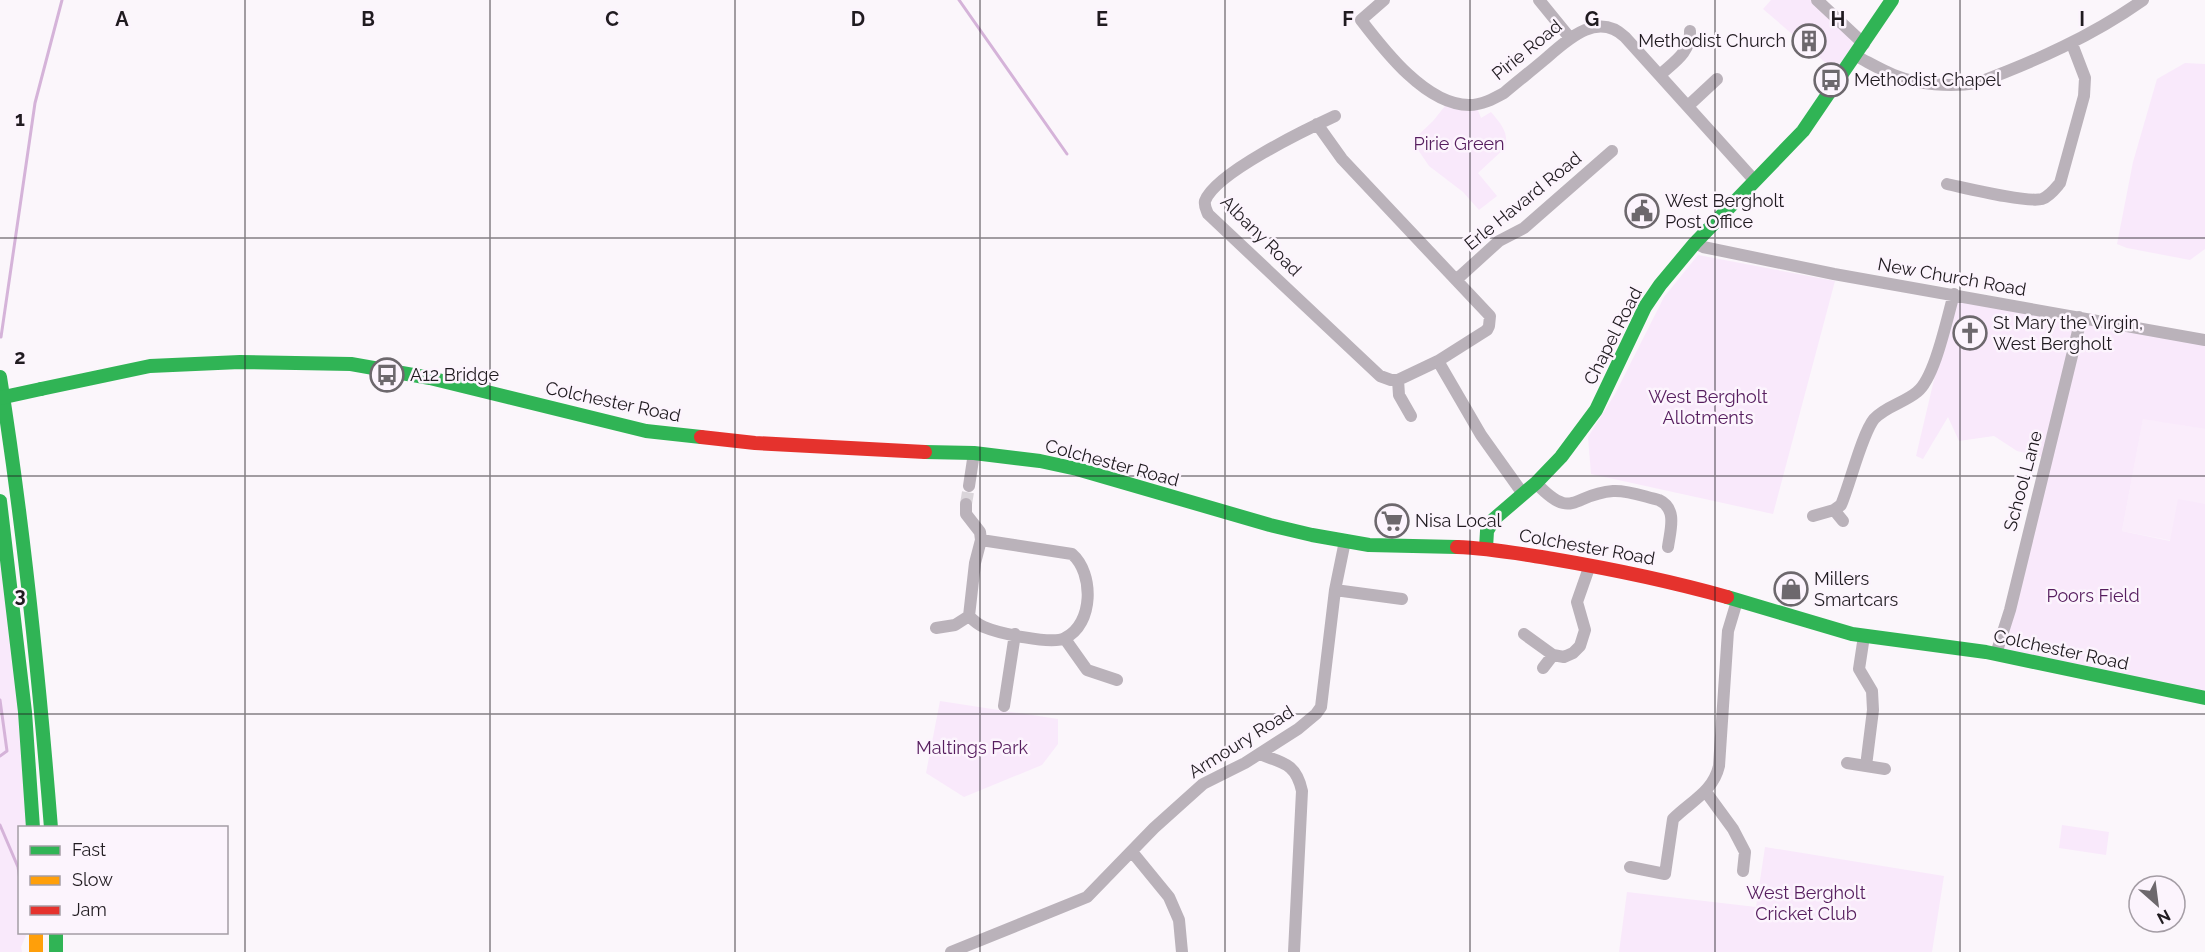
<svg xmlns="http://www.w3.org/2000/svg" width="2205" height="952" font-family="Raleway,sans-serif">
	<rect width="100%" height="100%" fill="#fbf6fb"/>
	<!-- built -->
	<path fill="#faedfb" d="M2143 418 2205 429V547L2122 531Z"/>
	<!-- green -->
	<path fill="#f9e9fb" d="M1771 0H1811L1859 42 1834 70 1763 9Z
		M2185 63 2205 64V249L2190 260 2127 248 2117 244 2133 162 2157 79Z
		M1445 106 1477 108 1481 118 1491 112C1501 124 1508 131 1506 147L1478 173 1497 196 1479 210 1463 192 1429 166 1412 141 1433 121Z
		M1698 255 1835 281 1773 514 1591 474 1588 437 1615 394 1664 297Z
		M1956 299 2076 319 2042 457 2017 451 1994 436 1959 441 1948 417 1923 459 1916 456 1941 350Z
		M2084 321 2205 343V429L2143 419 2122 531 2170 541 2178 499 2205 504V692L2001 650Z
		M0 553 33 827 20 828V932L27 933 21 947 22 952H0Z
		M940 701 1058 719V744L1042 765 964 797 926 773Z
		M2062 825 2109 832 2106 855 2059 848Z
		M1765 847 1944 876 1932 952H1619L1627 892 1756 907Z"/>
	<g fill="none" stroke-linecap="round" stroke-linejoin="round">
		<!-- stream -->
		<path stroke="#d5b3d9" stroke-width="3" d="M959 0 1067 154
			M1 337 35 103 62 0
			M0 700 7 751 0 756
			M0 825 18 867 20 880"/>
		<!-- street-tunnel -->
		<path stroke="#dad5da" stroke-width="12" stroke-dasharray="12 6" stroke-linecap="butt" d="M966 504 969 486"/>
		<!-- street -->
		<path stroke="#bab2ba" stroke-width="12" d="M1384 0 1361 20C1384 50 1426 105 1469 105 1482 105 1493 99 1504 93 1517 82 1531 71 1544 60 1566 41 1597 10 1625 37L1755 181
			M1539 0 1570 38
			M1817 0 1864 44
			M1856 56C1868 62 1881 70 1894 75 1918 85 1951 87 1977 83 2036 61 2092 36 2143 0
			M1660 75C1674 62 1691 52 1690 31
			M1688 106 1717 79
			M1335 116C1307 129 1215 173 1205 201 1204 206 1206 209 1208 214L1380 376 1391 380H1398L1438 361 1481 435 1523 494
			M1317 124 1342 159 1490 316 1489 326 1487 330 1438 361
			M1947 184C1966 188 2027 203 2042 199 2050 196 2055 189 2060 183L2084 96 2085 78 2072 44
			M1695 243 1703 247 1834 274 2205 340
			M1456 280 1499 241 1524 228 1612 151
			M1398 380 1399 395 1411 416
			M1536 483C1573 522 1572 494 1613 491 1628 490 1645 497 1659 500 1678 509 1670 531 1668 547
			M969 486 974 453
			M966 504V514L980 532 981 540 975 563 969 616C974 621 978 625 984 627 998 633 1052 645 1065 638 1094 624 1094 573 1072 554L981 540
			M1834 510 1843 521
			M1813 516 1834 510 1841 505C1850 484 1862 434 1874 419 1886 406 1904 403 1917 392 1935 378 1947 318 1954 294
			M1335 590 1402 599
			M936 628 955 625 969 616
			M1524 634 1553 655 1564 657 1573 653 1580 646 1585 630 1577 602 1590 565
			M1864 636 1859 669 1872 691 1873 710 1866 766 1885 769
			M1065 639 1087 670 1117 680
			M1996 654 2010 610 2079 327V317
			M1543 668 1553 655
			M1004 706 1015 634
			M1259 754C1283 763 1296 763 1302 791L1294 952
			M1847 763 1866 766
			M1706 792 1733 829 1745 852 1743 871
			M1133 853 1169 897 1179 920 1182 952
			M1630 867 1665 874 1673 819C1691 801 1713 792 1719 766L1728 631 1737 601
			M951 952 1087 897 1154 828 1203 784 1245 763 1298 729 1316 714 1321 707 1335 590 1345 541"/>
		<!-- fast -->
		<path stroke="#30b455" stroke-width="14" d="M0 377C24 527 39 677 51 828
			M41 389 150 366 240 362 351 364 430 378 646 431 701 437
			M925 452 974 453 1040 461 1077 469 1270 525 1312 535 1369 545 1457 547
			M0 501 25 712 33 828
			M1486 548 1487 531 1494 519 1536 483 1561 457 1596 410 1645 307 1660 285 1695 243 1803 131 1892 0
			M1727 597 1852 634 1986 652 2205 698
			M56 932V952"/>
		<!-- slow -->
		<path stroke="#ff9f0a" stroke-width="14" d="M36 932V952"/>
		<!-- jam -->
		<path stroke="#e5322d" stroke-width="14" d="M701 437 755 443 925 452
			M1457 547C1490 548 1521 554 1553 559 1612 569 1670 581 1727 597"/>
		<!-- fast-bridge -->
		<path stroke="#30b455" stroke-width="14" d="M0 398 41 389"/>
	</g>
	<!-- grid -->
	<path fill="none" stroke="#201b20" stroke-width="1.5" stroke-opacity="0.55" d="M245 0V952M490 0V952M735 0V952M980 0V952M1225 0V952M1470 0V952M1715 0V952M1960 0V952M0 238H2205M0 476H2205M0 714H2205"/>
	<!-- icons -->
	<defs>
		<symbol id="building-ring" viewBox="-11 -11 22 22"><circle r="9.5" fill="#fcf4fd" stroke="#6d686d" stroke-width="1.5"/><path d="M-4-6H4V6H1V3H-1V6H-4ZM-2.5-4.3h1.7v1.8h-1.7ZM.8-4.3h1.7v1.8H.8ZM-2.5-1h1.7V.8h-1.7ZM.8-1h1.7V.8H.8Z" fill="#6d686d"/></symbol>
		<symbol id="bus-ring" viewBox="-11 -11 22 22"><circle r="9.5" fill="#fcf4fd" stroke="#6d686d" stroke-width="1.5"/><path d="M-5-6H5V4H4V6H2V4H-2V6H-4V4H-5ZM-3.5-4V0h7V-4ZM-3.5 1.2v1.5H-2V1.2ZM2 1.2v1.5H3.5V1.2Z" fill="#6d686d"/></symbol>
		<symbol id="civic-ring" viewBox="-11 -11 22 22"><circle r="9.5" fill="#fcf4fd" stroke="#6d686d" stroke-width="1.5"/><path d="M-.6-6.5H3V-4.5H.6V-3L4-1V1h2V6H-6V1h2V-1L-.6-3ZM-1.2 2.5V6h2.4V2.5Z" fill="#6d686d"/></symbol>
		<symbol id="church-ring" viewBox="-11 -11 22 22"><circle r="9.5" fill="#fcf4fd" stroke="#6d686d" stroke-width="1.5"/><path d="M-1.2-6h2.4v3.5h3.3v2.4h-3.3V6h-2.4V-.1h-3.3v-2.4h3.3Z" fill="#6d686d"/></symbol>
		<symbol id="supermarket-ring" viewBox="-11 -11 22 22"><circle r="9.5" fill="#fcf4fd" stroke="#6d686d" stroke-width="1.5"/><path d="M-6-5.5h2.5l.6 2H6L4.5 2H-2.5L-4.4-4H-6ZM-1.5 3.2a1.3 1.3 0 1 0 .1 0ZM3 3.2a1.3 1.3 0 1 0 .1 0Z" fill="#6d686d"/></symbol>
		<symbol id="shop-ring" viewBox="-11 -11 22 22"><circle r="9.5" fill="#fcf4fd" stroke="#6d686d" stroke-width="1.5"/><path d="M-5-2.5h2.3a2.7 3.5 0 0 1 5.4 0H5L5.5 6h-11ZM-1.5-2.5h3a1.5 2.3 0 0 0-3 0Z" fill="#6d686d"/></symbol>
	</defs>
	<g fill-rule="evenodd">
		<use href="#building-ring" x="1790" y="22" width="38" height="38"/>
		<use href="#bus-ring" x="1812" y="61" width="38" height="38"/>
		<use href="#civic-ring" x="1623" y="192" width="38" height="38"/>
		<use href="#church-ring" x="1951" y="314" width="38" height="38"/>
		<use href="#bus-ring" x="368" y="356" width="38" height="38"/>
		<use href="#supermarket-ring" x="1373" y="502" width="38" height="38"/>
		<use href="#shop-ring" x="1772" y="570" width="38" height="38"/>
	</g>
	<g text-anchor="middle" stroke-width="5" stroke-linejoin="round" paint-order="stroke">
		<!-- poi labels -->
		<g font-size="18" fill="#201b20" stroke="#fcf4fd" text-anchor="start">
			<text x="1786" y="47" text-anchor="end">Methodist Church</text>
			<text x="1854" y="86">Methodist Chapel</text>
			<text x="1665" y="207">West Bergholt<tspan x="1665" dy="21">Post Office</tspan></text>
			<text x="1993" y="329">St Mary the Virgin,<tspan x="1993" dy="21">West Bergholt</tspan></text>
			<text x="410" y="381">A12 Bridge</text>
			<text x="1415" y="527">Nisa Local</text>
			<text x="1814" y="585">Millers<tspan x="1814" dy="21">Smartcars</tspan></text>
		</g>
		<!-- street labels -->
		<g font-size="18" fill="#201b20" stroke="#fcf4fd">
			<text transform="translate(1527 50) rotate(-39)" y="6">Pirie Road</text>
			<text transform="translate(1523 201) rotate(-39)" y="6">Erle Havard Road</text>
			<text transform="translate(1261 236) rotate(45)" y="6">Albany Road</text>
			<text transform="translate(1952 277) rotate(10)" y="6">New Church Road</text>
			<text transform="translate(1613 336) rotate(-63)" y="6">Chapel Road</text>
			<text transform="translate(613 402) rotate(12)" y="6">Colchester Road</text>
			<text transform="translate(1112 463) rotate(15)" y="6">Colchester Road</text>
			<text transform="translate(2023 481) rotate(-75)" y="6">School Lane</text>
			<text transform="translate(1587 547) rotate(10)" y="6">Colchester Road</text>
			<text transform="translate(2061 650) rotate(12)" y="6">Colchester Road</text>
			<text transform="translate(1241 742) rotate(-32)" y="6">Armoury Road</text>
		</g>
		<!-- park labels -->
		<g font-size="18" fill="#561d5e" stroke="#fcf4fd">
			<text x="1459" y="150">Pirie Green</text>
			<text x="1708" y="403">West Bergholt<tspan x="1708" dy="21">Allotments</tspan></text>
			<text x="2093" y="602">Poors Field</text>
			<text x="972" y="754">Maltings Park</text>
			<text x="1806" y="899">West Bergholt<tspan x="1806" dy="21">Cricket Club</tspan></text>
		</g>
	</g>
	<g font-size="20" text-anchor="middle" font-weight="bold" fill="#201b20" stroke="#fcf4fd" stroke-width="5" stroke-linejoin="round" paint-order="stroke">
		<text x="122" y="26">A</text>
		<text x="368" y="26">B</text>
		<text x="612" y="26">C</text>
		<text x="858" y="26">D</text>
		<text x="1102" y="26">E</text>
		<text x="1348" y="26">F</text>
		<text x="1592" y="26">G</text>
		<text x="1838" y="26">H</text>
		<text x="2082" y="26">I</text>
		<text x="20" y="126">1</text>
		<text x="20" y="364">2</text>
		<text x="20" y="602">3</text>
	</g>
	<!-- legend -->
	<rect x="18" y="826" width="210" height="108" fill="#fcf4fd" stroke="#a49da5" stroke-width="1.5"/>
	<rect x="30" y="846" width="30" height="9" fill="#30b455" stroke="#a49da5" stroke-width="1.5"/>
	<text x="72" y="856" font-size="18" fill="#201b20">Fast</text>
	<rect x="30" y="876" width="30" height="9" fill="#ff9f0a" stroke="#a49da5" stroke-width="1.5"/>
	<text x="72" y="886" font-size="18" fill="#201b20">Slow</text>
	<rect x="30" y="906" width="30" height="9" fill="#e5322d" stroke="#a49da5" stroke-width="1.5"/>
	<text x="72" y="916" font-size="18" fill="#201b20">Jam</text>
	<!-- north arrow -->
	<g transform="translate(2157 904) rotate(152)"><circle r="28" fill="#fcf4fd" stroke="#a49da5" stroke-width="1.5"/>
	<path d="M0-4.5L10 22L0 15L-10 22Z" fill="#6d686d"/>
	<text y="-9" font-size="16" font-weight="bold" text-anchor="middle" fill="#201b20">N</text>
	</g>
</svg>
